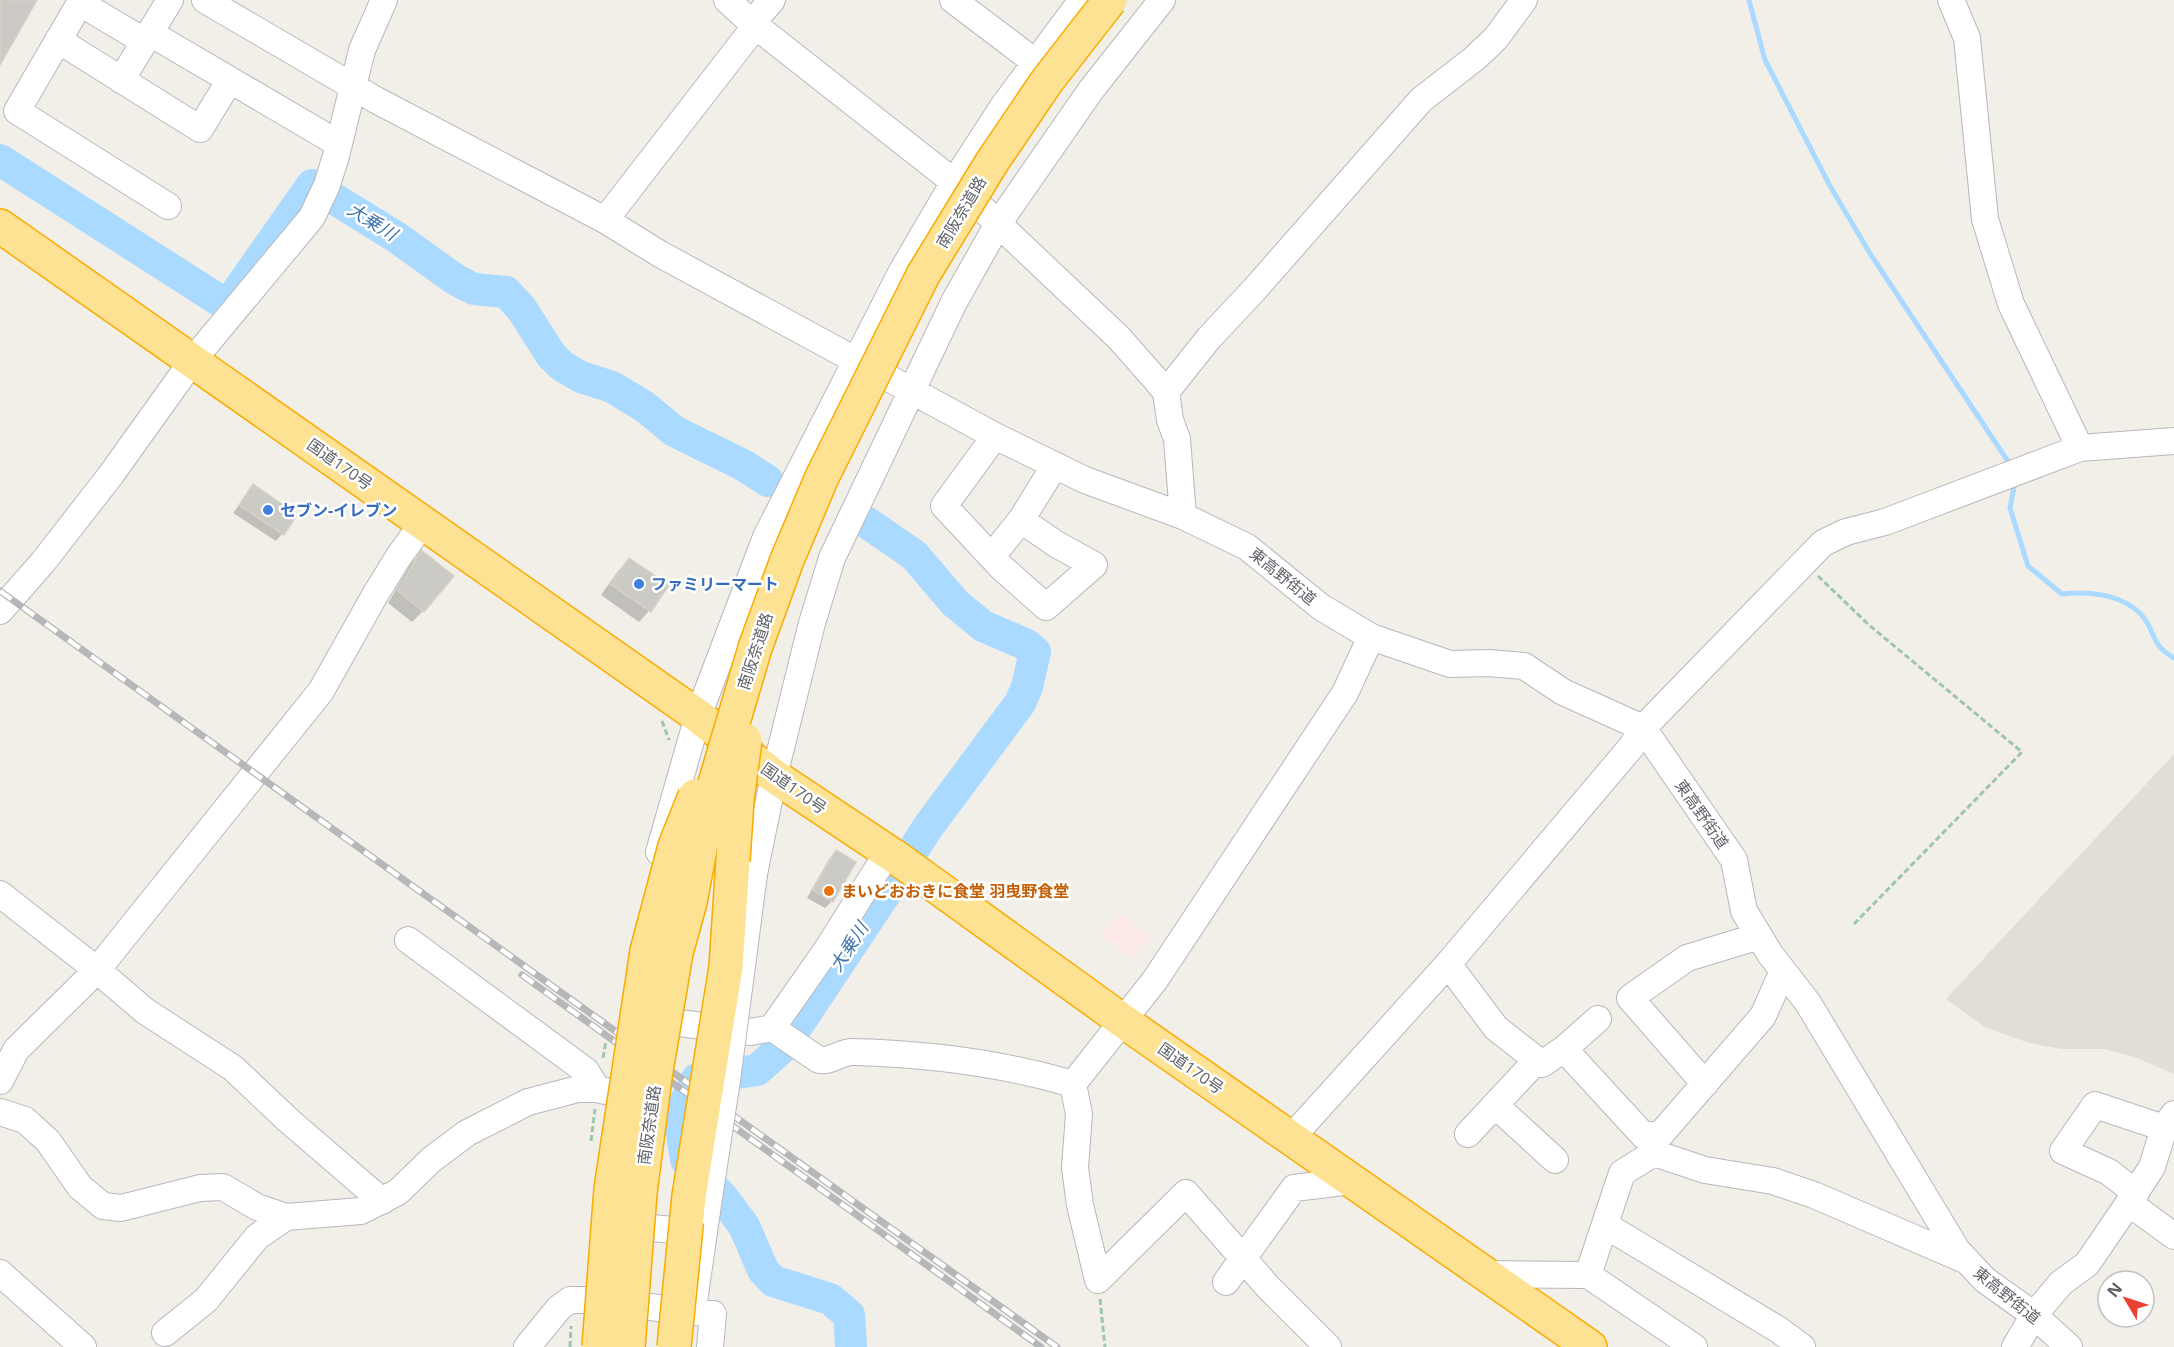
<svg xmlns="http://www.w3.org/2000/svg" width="2174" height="1347" font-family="'Open Sans','Noto Sans JP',sans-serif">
	<rect width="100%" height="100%" fill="#f1efe8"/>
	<!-- education -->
	<path fill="#e1ded6" d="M2174 754V1074L2137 1058 2104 1049H2061L2029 1043 1985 1027 1946 999Z"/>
	<!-- medical -->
	<path fill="#fce8e6" d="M1119 913 1151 936 1133 959 1102 936Z"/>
	<!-- shadow -->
	<path fill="#0003" d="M254 486 282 534 276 541 233 513Z
		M421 552 423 611 412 622 388 603 411 563Z
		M629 560 649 611 639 622 601 595 618 571Z
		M836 852 854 862 832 901 825 908 807 898 829 859Z"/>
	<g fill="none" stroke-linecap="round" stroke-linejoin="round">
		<!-- stream -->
		<path stroke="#aadaff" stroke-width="5" d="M1749 0 1765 60 1830 186 1871 255 2011 466
			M2015 482 2010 508 2028 566 2062 594C2090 591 2125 594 2144 618 2157 635 2150 644 2174 658"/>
		<!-- river -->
		<path stroke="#aadaff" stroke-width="32" d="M0 160 222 302 234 296 312 185 396 237 456 280 474 289 506 292 521 308 551 355 562 366 581 377 612 387 645 407 674 431 743 465 768 481
			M851 1347 849 1315 830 1299 773 1281 763 1270 744 1226 723 1198 686 1160 679 1115 697 1079 757 1070 784 1046 895 879 928 827 1020 703 1027 687 1035 652 1027 645 983 626 955 603 914 555 866 522"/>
	</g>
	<!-- building -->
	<path fill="#cccac5" stroke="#d6d1c6" stroke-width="1.5" d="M0 0H37L0 65Z
		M253 484 297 515 284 535 239 505Z
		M421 550 454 576 424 612 398 591Z
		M629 558 669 585 651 612 610 584Z
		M836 850 856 862 833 902 812 890Z"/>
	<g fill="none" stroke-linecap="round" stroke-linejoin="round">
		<defs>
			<path id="minor" d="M205 0 376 100 605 220 660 254 995 436 1085 480 1183 516 1247 547 1321 607 1371 637 1450 664 1489 663 1524 666 1563 692 1643 728 1734 860 1744 911 1770 954 1808 1003 1957 1250 1985 1280 2034 1315 2069 1347
				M727 0 752 23 954 182 1119 338 1156 380 1166 392 1170 420 1177 439 1183 516
				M953 0 1035 62
				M1951 0 1967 38 1985 219 2011 304 2080 448
				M150 33 339 144
				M58 40 200 129 230 80
				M144 41 80 3 17 111 168 206
				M121 80 170 0
				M605 220 750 33 752 23 772 0
				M1166 392 1209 338 1254 290 1421 100 1475 58 1496 38 1524 0
				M995 436 944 506 1000 566 1046 607 1094 565 1056 544 1021 520
				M992 556 1021 520 1055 465
				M0 611 43 562 110 476 193 360 312 217 327 185 336 156 362 50 384 0
				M659 852 698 716 766 537 902 271 954 182 1004 105 1082 0
				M754 874 774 776 812 623 832 558 954 302 998 224 1091 90 1162 0
				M0 894 97 970 145 1011 233 1068 288 1120 382 1201
				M408 940 586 1071 597 1089
				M1448 964 1496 1028 1542 1064 1564 1049 1644 1136 1661 1134 1763 1016 1783 971
				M647 1019 751 1032 772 1028 828 948 888 852
				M772 1028 819 1060C832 1062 841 1051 854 1052 928 1054 1002 1063 1073 1084
				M1564 1049 1598 1019
				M0 1081 16 1050 97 970 321 691 375 595 399 556 423 523
				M1705 1084 1630 998 1687 958 1759 936
				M1495 1105 1555 1160
				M0 1112 25 1120 48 1141 80 1187 103 1206 121 1208 200 1188 223 1187 257 1207 286 1217 361 1211 398 1192 431 1160 467 1133 528 1102 578 1089H597L610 1092
				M1468 1134 1537 1060
				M1291 1138 1448 964 1632 746 1643 728 1823 543 1846 532 1885 522 2080 448 2174 441
				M2136 1193 2109 1172 2063 1151 2095 1105 2164 1128
				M2129 1203 2174 1236
				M621 1225 704 1233
				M1605 1225 1779 1330 1802 1347
				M0 1273 83 1347
				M1485 1274 1588 1275 1694 1347
				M1588 1275 1622 1173 1654 1153 1705 1170 1773 1181 1814 1195 1965 1260
				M1098 1280 1080 1205 1075 1168 1079 1114 1073 1084 1155 980 1345 693 1371 637
				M1098 1280 1186 1193 1268 1287 1328 1347
				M1226 1282 1294 1188 1352 1181
				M693 1309 707 1211
				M165 1333 206 1300 257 1237 286 1217
				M527 1347 559 1308 570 1300H587L713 1314 710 1347
				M2015 1347 2034 1315 2061 1283 2087 1264 2124 1210 2152 1167 2164 1128 2174 1114"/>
			<path id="highway" d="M0 226 698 716 774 776 897 858 1123 1021 1590 1347"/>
		</defs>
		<!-- minor casing -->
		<use href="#minor" stroke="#b5b8bc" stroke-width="28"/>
		<!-- highway casing -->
		<use href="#highway" stroke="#f9ab00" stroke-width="36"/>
		<!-- path -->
		<path stroke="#9cc7a9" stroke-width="3" stroke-dasharray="6 3" stroke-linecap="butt" d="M1818 576 1869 625 2022 752 1853 925
			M662 721 669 740
			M603 1058 606 1041
			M591 1141 595 1109
			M1100 1299 1105 1347
			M570 1347 571 1326"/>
		<!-- minor -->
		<use href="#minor" stroke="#fff" stroke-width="26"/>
		<!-- highway -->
		<use href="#highway" stroke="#fde293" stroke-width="33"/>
		<defs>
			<path id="rail" d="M0 591 1057 1347
				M522 975 1041 1347"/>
		</defs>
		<!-- rail casing -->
		<use href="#rail" stroke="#b6b7b8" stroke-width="7"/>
		<!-- rail -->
		<use href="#rail" stroke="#fff" stroke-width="4.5" stroke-dasharray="14" stroke-linecap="butt"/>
		<defs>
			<path id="minor-bridge" d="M707 1211 727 1080 754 874"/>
			<path id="highway-bridge" d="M599 1347 611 1189 647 951 675 846 695 796
				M628 1347 640 1193 655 1077 676 953 690 902 708 807 755 648 787 560 822 477 923 275 992 162 1047 81 1110 0
				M674 1347 689 1196 726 967 737 800 745 740"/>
		</defs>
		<!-- minor-bridge casing -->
		<use href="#minor-bridge" stroke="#b5b8bc" stroke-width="28" stroke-linecap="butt"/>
		<!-- highway-bridge casing -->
		<use href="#highway-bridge" stroke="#f9ab00" stroke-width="36" stroke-linecap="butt"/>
		<!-- minor-bridge -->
		<use href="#minor-bridge" stroke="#fff" stroke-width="26"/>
		<!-- highway-bridge -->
		<use href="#highway-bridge" stroke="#fde293" stroke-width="33"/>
	</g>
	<!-- markers -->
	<g fill="#3f7fe0" stroke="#fff" stroke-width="2">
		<circle cx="268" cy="510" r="6"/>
		<circle cx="639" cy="584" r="6"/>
	</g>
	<circle fill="#e8710a" stroke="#fff" stroke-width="2" cx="829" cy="891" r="6"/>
	<g text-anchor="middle" stroke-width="5" stroke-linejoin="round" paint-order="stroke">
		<!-- street labels -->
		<g font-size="16" fill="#5f6368" stroke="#fff">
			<text transform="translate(961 212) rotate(-59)" y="6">南阪奈道路</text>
			<text transform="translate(340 464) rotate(35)" y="6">国道170号</text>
			<text transform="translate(1283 576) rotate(39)" y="6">東高野街道</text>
			<text transform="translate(755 651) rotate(-72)" y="6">南阪奈道路</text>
			<text transform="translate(794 788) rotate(35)" y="6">国道170号</text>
			<text transform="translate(1702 814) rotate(55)" y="6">東高野街道</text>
			<text transform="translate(1191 1068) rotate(35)" y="6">国道170号</text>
			<text transform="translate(649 1125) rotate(-82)" y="6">南阪奈道路</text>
			<text transform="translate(2007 1295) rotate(39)" y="6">東高野街道</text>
		</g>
		<!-- shop labels -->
		<g font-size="16" font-weight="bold" fill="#366cbe" stroke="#fff" text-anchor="start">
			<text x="280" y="516">セブン-イレブン</text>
			<text x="651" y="590">ファミリーマート</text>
		</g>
		<!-- food labels -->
		<g font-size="16" font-weight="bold" fill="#c56008" stroke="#fff" text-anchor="start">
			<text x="841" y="897">まいどおおきに食堂 羽曳野食堂</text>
		</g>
		<!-- water labels -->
		<g font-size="18" font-style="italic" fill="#4174aa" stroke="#fff">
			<text transform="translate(372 222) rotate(32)" y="6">大乗川</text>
			<text transform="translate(849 947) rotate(-57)" y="6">大乗川</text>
		</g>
	</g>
	<!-- north arrow -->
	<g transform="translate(2126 1299) rotate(309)"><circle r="28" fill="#ffffff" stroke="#bfc1c3" stroke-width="1.5"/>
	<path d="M0-4.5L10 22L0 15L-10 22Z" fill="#ea4335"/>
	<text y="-9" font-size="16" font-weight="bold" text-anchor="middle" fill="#5f6368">N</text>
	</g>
</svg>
